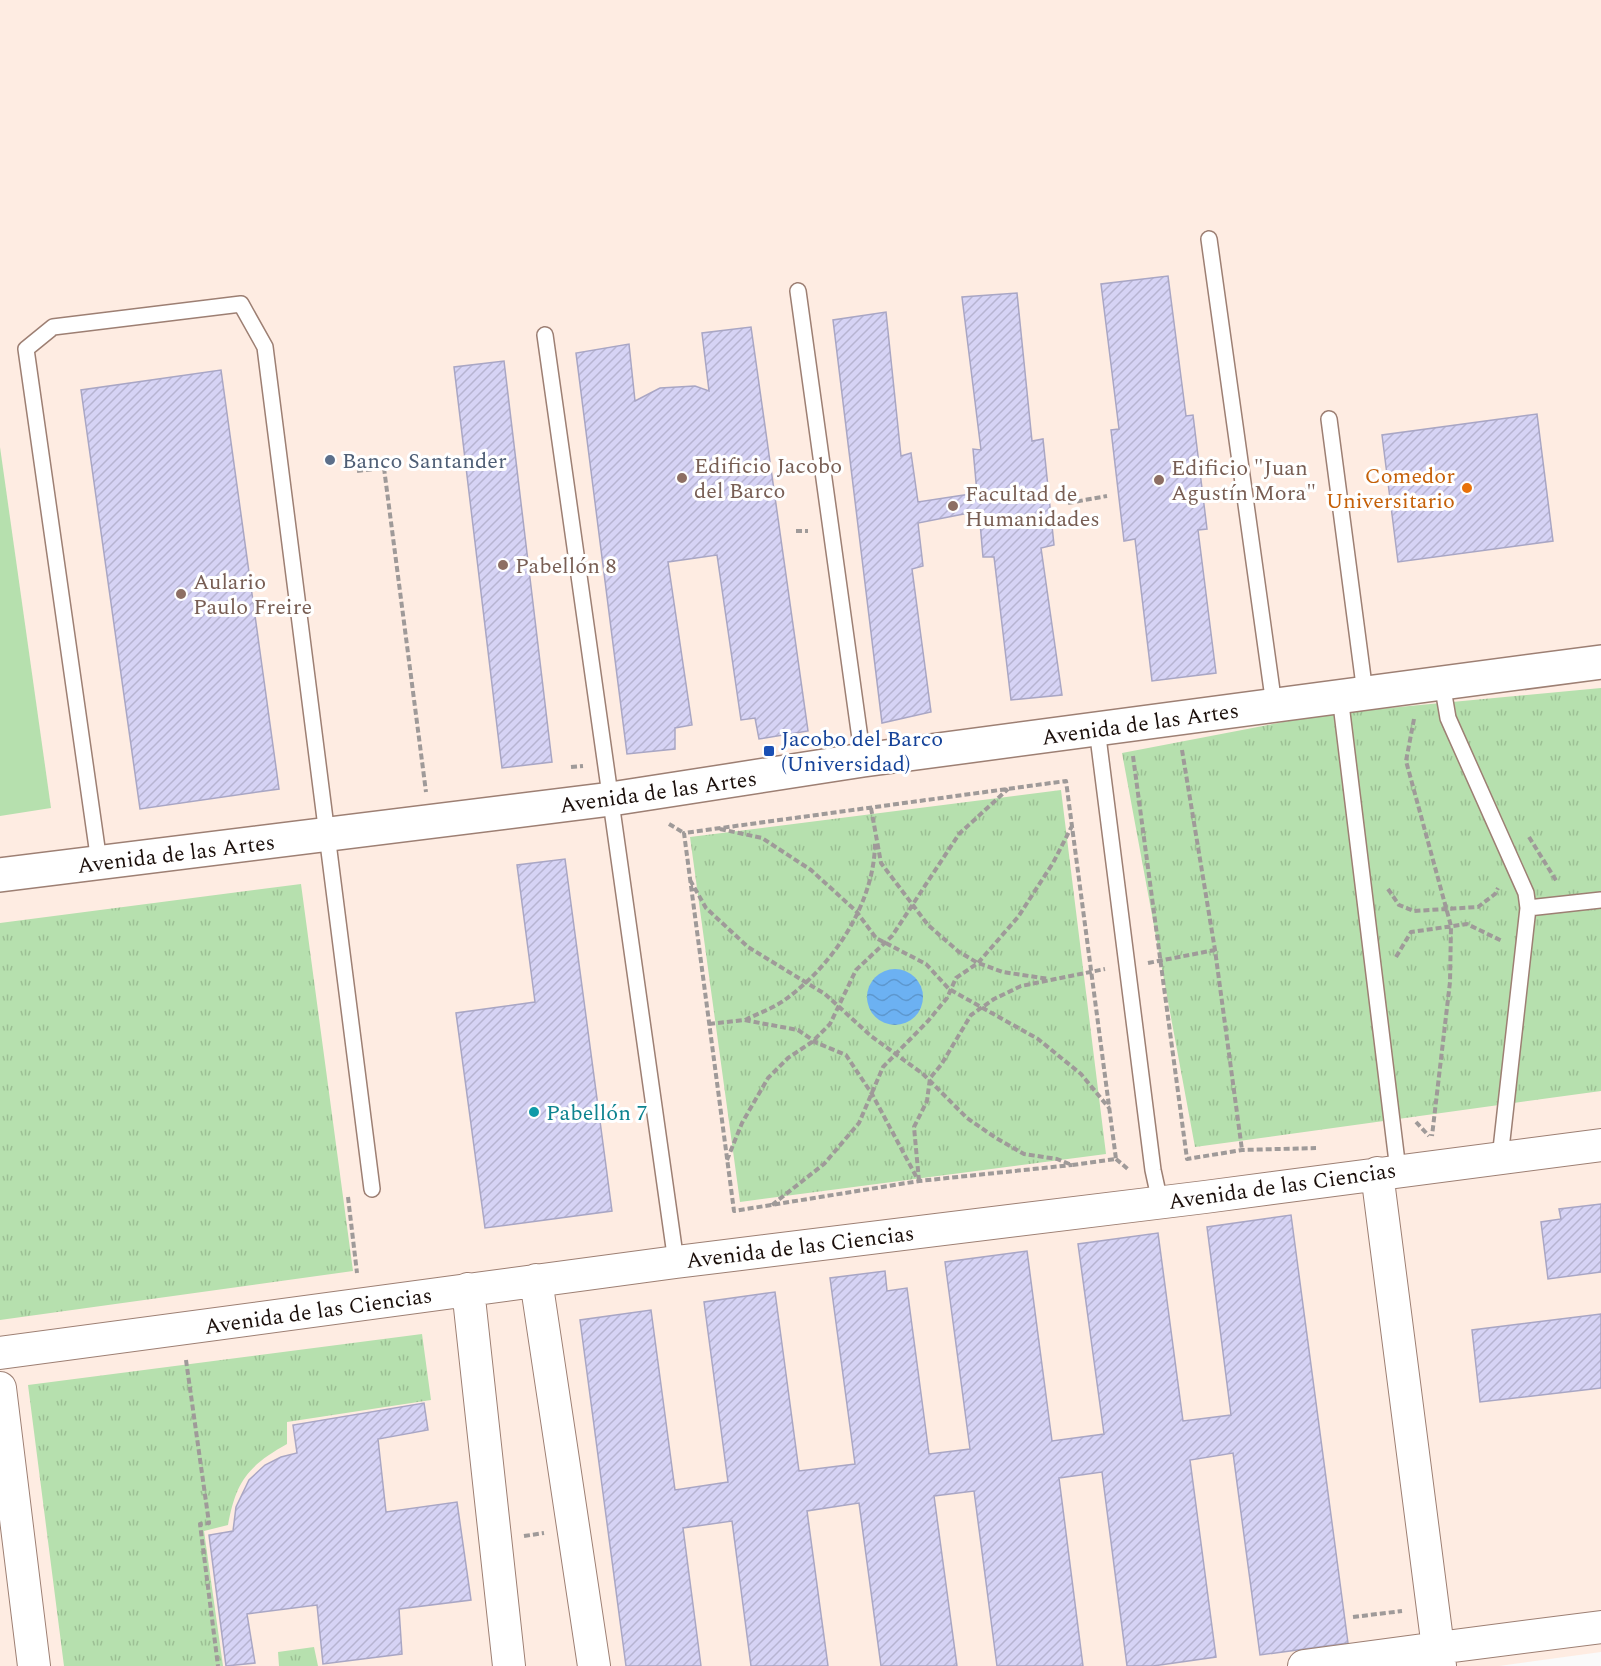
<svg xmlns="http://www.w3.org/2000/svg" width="1601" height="1666" font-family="Spectral,serif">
	<defs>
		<pattern id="park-tufts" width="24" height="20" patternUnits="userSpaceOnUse" patternTransform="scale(1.5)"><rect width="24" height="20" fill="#b6e0ae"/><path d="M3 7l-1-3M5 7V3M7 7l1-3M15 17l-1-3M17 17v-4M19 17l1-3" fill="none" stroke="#9cbf94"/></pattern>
		<pattern id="water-waves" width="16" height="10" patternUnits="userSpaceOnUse" patternTransform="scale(1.5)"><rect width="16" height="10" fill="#6cb1f2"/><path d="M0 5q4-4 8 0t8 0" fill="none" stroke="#5d97ce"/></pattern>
		<pattern id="building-hatch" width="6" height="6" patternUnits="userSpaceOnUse" patternTransform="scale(1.5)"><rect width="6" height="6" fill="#d6d3f5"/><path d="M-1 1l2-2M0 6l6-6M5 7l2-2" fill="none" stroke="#b7b4d1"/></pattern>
	</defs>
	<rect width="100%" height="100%" fill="#fafafa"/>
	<!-- education -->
	<path fill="#feece2" d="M0 0H1601V1652L1499 1666H0Z"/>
	<!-- grass -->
	<path fill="#b6e0ae" d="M0 447 51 808 0 816Z"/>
	<!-- park -->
	<path fill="url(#park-tufts)" d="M1601 688V1091L1195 1147 1122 753 1325 714Z
		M1061 790 1106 1154 740 1202 690 837Z
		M301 884 353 1271 0 1320V923Z
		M422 1334 431 1400 287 1422V1444C248 1466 236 1481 228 1525L204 1531 223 1666H64L28 1385Z
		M314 1647 318 1666H279L278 1652Z"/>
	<!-- water -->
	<path fill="url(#water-waves)" d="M867 997a28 28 0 1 1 56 0a28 28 0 1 1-56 0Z"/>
	<!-- building -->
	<path fill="url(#building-hatch)" stroke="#a9a6c4" stroke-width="1.5" d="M1168 276 1186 416 1193 415 1207 529 1198 530 1216 673 1152 681 1135 539 1124 541 1111 430 1119 429 1101 284Z
		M1017 293 1032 441 1043 439 1054 545 1041 548 1062 695 1011 700 994 557H983L979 511 918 523 923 566 912 569 931 712 882 723 833 320 886 312 901 456 911 453 918 502 977 493 973 449 981 450 962 297Z
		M751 327 808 731 759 739 755 718 741 720 717 555 668 562 692 725 675 728V749L627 754 576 353 629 344 635 401 660 388 695 386 709 391 702 333Z
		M504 361 552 762 502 768 454 367Z
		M221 370 279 789 140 809 81 390Z
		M1537 414 1553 541 1398 562 1382 435Z
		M565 859 612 1211 485 1228 456 1013 535 1002 517 865Z
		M1601 1204V1272L1548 1279 1541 1222 1561 1219 1559 1209Z
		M1291 1215 1348 1643 1260 1655 1233 1453 1190 1460 1216 1657 1153 1666H1127L1102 1472 1059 1478 1083 1666H997L974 1491 934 1496 957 1666H881L859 1503 807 1511 828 1666H751L732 1521 683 1528 701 1666H626L580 1320 651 1310 675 1490 728 1482 704 1302 775 1292 799 1471 855 1464 830 1278 885 1271 887 1291 907 1288 929 1454 970 1449 945 1262 1027 1251 1052 1441 1104 1434 1078 1244 1158 1233 1183 1421 1231 1415 1207 1227Z
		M1601 1314V1388L1480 1402 1472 1330Z
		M424 1403 428 1430 378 1439 386 1512 457 1502 471 1600 399 1609 402 1654 323 1664 317 1605 247 1614 255 1663 226 1666 209 1535 233 1531 236 1507 249 1480 265 1465 281 1457 297 1453 293 1425Z"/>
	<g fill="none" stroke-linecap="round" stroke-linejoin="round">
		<defs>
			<path id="service" d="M1209 239 1274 705
				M798 291 863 760
				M545 335 676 1262
				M1329 419 1365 693
				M1442 683 1448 718 1526 893 1528 908 1500 1158
				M1340 696 1398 1170
				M1097 729 1153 1170 1160 1202
				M99 862 26 349 53 327 241 304 265 347 372 1189
				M1528 908 1601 900"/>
			<path id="minor" d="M536 1280 594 1666
				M468 1289 509 1666
				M0 1353 676 1262 1205 1197 1601 1145
				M0 1388 34 1666
				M1304 1666 1438 1648 1377 1173
				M1440 1666 1438 1648 1601 1627"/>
			<path id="tertiary" d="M0 875 611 799 863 760 1601 662"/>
		</defs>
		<!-- service casing -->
		<use href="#service" stroke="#9d7f73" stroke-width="18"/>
		<!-- minor casing -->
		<use href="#minor" stroke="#9d7f73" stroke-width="34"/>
		<!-- tertiary casing -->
		<use href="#tertiary" stroke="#9d7f73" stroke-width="36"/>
		<!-- path -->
		<path stroke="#9f9a99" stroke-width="4" stroke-dasharray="6 3" stroke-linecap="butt" d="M357 471 384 468 426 792
			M1270 501 1314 488
			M1068 503 1107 496
			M796 531H808
			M1414 719 1406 761 1451 926 1450 982 1432 1136
			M1182 750 1215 950 1242 1150
			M1133 756 1187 1159 1242 1150 1316 1148
			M571 767 583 766
			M871 808 881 863 928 925 959 952 978 963 1003 972 1049 979
			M669 824 684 833
			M720 829 762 838 811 870 856 911 876 938 926 964 949 989 1038 1039 1081 1074 1109 1108
			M1529 837 1557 882
			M690 880 706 908 748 947 825 994 871 1036 923 1074 967 1118 996 1138 1024 1154 1057 1159 1072 1165 1116 1159 1066 781 684 833 734 1211 919 1181 1072 1165
			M1388 889 1399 905 1414 911 1478 907 1495 894 1498 888
			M1396 957 1411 932 1467 924 1502 941
			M1148 963 1215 950
			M745 1020C759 1013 774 1008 786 999 834 964 875 902 875 842
			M709 1024 744 1020 798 1030 817 1043 846 1055 872 1094 917 1178
			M1416 1122 1429 1136
			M1116 1159 1129 1170
			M727 1160 742 1123 768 1078 788 1058 812 1042 830 1024 856 970 892 936 959 834 1008 789
			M919 1181 914 1127 927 1101 930 1078 941 1065 971 1015 994 999 1021 986 1105 969
			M348 1197 357 1273
			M772 1205 824 1164 859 1123 883 1067 928 1021 947 998 956 978 978 963 1018 917 1053 863 1072 826
			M186 1360 209 1523 200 1524 218 1666
			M524 1536 544 1533
			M1353 1617 1402 1611"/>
		<!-- service -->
		<use href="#service" stroke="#fff" stroke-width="15"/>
		<!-- minor -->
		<use href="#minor" stroke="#fff" stroke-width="32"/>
		<!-- tertiary -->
		<use href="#tertiary" stroke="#fff" stroke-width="33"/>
	</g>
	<!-- markers -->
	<circle fill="#5c6f8a" stroke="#fff" stroke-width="2" cx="330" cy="460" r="6"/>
	<g fill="#8d6e63" stroke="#fff" stroke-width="2">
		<circle cx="682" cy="478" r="6"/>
		<circle cx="1159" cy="480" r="6"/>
		<circle cx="953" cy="506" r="6"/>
		<circle cx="503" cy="565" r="6"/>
		<circle cx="181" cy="594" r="6"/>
	</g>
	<circle fill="#e8710a" stroke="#fff" stroke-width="2" cx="1467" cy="488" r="6"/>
	<rect fill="#1a4fb4" stroke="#fff" stroke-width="2" x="763" y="745" width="12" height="12" rx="3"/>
	<circle fill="#0f9aa8" stroke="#fff" stroke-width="2" cx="534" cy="1112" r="6"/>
	<g text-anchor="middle" stroke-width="6" stroke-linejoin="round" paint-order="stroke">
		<!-- service labels -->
		<g font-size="22" fill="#4e5e75" stroke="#fff" text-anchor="start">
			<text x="342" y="468">Banco Santander</text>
		</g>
		<!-- education labels -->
		<g font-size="22" fill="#785e54" stroke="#fff" text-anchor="start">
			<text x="694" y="473">Edificio Jacobo<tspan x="694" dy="25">del Barco</tspan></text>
			<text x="1171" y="475">Edificio "Juan<tspan x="1171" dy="25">Agustín Mora"</tspan></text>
			<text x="965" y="501">Facultad de<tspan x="965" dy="25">Humanidades</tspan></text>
			<text x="515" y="573">Pabellón 8</text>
			<text x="193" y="589">Aulario<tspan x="193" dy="25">Paulo Freire</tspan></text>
		</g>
		<!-- food labels -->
		<g font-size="22" fill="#c56008" stroke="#fff" text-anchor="end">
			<text x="1455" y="483">Comedor<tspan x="1455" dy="25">Universitario</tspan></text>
		</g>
		<!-- street labels -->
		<g font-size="22" fill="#1b0f0b" stroke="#fff">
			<text transform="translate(1140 723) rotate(-8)" y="8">Avenida de las Artes</text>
			<text transform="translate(658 791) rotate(-8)" y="8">Avenida de las Artes</text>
			<text transform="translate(176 853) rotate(-7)" y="8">Avenida de las Artes</text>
			<text transform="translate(1282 1185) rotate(-8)" y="8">Avenida de las Ciencias</text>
			<text transform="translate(800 1246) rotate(-7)" y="8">Avenida de las Ciencias</text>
			<text transform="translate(318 1310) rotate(-8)" y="8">Avenida de las Ciencias</text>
		</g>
		<!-- transit labels -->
		<g font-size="22" fill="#164399" stroke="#fff" text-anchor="start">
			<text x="781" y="746">Jacobo del Barco<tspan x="781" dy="25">(Universidad)</tspan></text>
		</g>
		<!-- culture labels -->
		<g font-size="22" fill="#0d838f" stroke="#fff" text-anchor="start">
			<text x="546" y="1120">Pabellón 7</text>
		</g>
	</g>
</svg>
